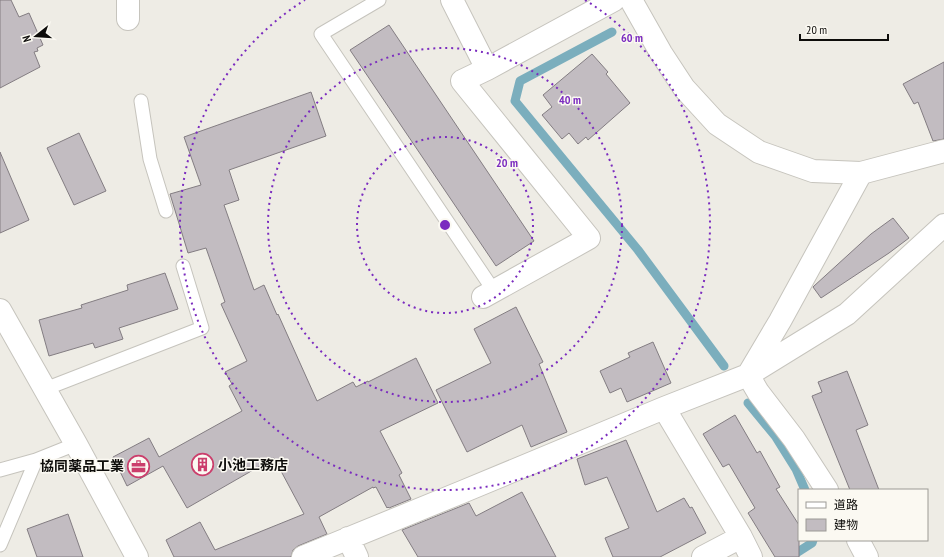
<svg xmlns="http://www.w3.org/2000/svg" width="944" height="557" font-family="'PT Sans Narrow','Noto Sans JP',sans-serif">
	<rect width="100%" height="100%" fill="#eeece5"/>
	<g fill="none" stroke-linecap="round" stroke-linejoin="round">
		<!-- stream -->
		<path stroke="#7baebd" stroke-width="9" d="M612 32 520 81 515 101 638 250 724 366
			M748 403 776 437 796 469 805 490
			M790 557 812 543 813 540"/>
	</g>
	<!-- building -->
	<path fill="#c2bcc1" stroke="#837d82" d="M0 0H11L19 17 29 13 43 45 37 48 38 51 34 52 40 67 0 88Z
		M389 25 534 241 496 266 350 50Z
		M592 54 608 72 606 74 630 103 588 140 586 137 578 144 569 133 562 139 542 115 552 107 543 95Z
		M944 62V139L933 141 918 102 914 104 903 84Z
		M311 92 326 136 229 170 239 200 224 205 254 290 264 285 277 315 278 314 317 401 353 382 356 387 368 381V382L416 358 438 403 380 431 402 473 399 475 411 499 389 508 388 507 387 508 376 487 373 488V487L319 517 327 534 298 546 293 550 291 557H174L166 540 200 522 215 550 304 514 274 458 187 508 163 466 127 486 113 457 149 438 159 457 242 411 229 386 232 384 225 372 247 361 221 304 225 302 206 248 188 253 170 194 201 185 184 137Z
		M79 133 106 191 74 205 47 148Z
		M0 152 29 220 0 233Z
		M893 218 909 238 889 253 821 298 813 287 814 286 871 234Z
		M165 273 178 309 119 328 123 339 95 348 93 343 49 356 39 320 82 308 81 305 128 290 127 285Z
		M516 307 543 362 539 364 567 432 531 447 522 425 467 452 436 390 491 363 474 329Z
		M653 342 671 383 627 402 621 388 610 393 600 371 630 357 628 353Z
		M847 371 868 425 856 430 879 490H850L812 396 822 392 818 382Z
		M735 415 757 453 760 451 780 487 776 489 799 525V557H775L748 513 755 508 729 464 723 467 703 434Z
		M626 440 657 512 684 498 690 508 692 507 706 533 660 557H613L605 538 629 528 607 477 585 485 577 459Z
		M522 492 556 557H418L402 530 469 503 476 516Z
		M68 514 83 557H37L27 529Z"/>
	<g fill="none" stroke-linecap="round" stroke-linejoin="round">
		<defs>
			<path id="service" d="M379 0 321 34 494 291
				M141 101 150 159 166 211
				M45 389 202 328 183 266
				M0 470 36 460
				M0 545 36 460 76 444"/>
			<path id="minor" d="M128 0V19
				M452 0 487 69
				M483 297 589 238 462 81 487 69 614 0
				M0 310 76 444 137 557
				M664 408 741 537 751 557
				M827 490 794 439 758 392 748 375 847 314 944 225
				M348 538 357 557
				M858 540 867 557
				M303 557 462 492 664 408 748 375 780 321 861 173
				M703 557 741 537"/>
			<path id="secondary" d="M631 0 661 53 684 88 717 124 759 152 813 171 861 173 944 151"/>
		</defs>
		<!-- service casing -->
		<use href="#service" stroke="#c6c4bd" stroke-width="15"/>
		<!-- minor casing -->
		<use href="#minor" stroke="#c6c4bd" stroke-width="24"/>
		<!-- secondary casing -->
		<use href="#secondary" stroke="#c6c4bd" stroke-width="24"/>
		<!-- service -->
		<use href="#service" stroke="#fff" stroke-width="13"/>
		<!-- minor -->
		<use href="#minor" stroke="#fff" stroke-width="22"/>
		<!-- secondary -->
		<use href="#secondary" stroke="#fff" stroke-width="22"/>
	</g>
	<!-- distance rings -->
	<g fill="none" stroke="#7b2cbf" stroke-width="2" stroke-dasharray="2 4">
		<circle cx="445" cy="225" r="88"/>
		<circle cx="445" cy="225" r="177"/>
		<path d="M585 0A265 265 0 1 1 305 0"/>
	</g>
	<!-- icons -->
	<defs>
		<symbol id="building-ring" viewBox="-11 -11 22 22"><circle r="9.5" fill="#fbf9f2" stroke="#cb3e6c" stroke-width="1.5"/><path d="M-4-6H4V6H1V3H-1V6H-4ZM-2.5-4.3h1.7v1.8h-1.7ZM.8-4.3h1.7v1.8H.8ZM-2.5-1h1.7V.8h-1.7ZM.8-1h1.7V.8H.8Z" fill="#cb3e6c"/></symbol>
		<symbol id="office-ring" viewBox="-11 -11 22 22"><circle r="9.5" fill="#fbf9f2" stroke="#cb3e6c" stroke-width="1.5"/><path d="M-6-3h4V-5.5h4V-3h4V5H-6ZM-1-4.5V-3h2v-1.5ZM-6 0V1H6V0Z" fill="#cb3e6c"/></symbol>
	</defs>
	<g fill-rule="evenodd">
		<use href="#building-ring" x="190" y="452" width="25" height="25"/>
		<use href="#office-ring" x="126" y="454" width="25" height="25"/>
	</g>
	<g text-anchor="middle" stroke-width="3" stroke-linejoin="round" paint-order="stroke">
		<!-- poi labels -->
		<g font-size="14" font-weight="bold" fill="#0d0c0a" stroke="#fbf9f2" text-anchor="start">
			<text x="218" y="470">小池工務店</text>
			<text x="124" y="471" text-anchor="end">協同薬品工業</text>
		</g>
	</g>
	<circle cx="445" cy="225" r="6" fill="#7b2cbf" stroke="#fbf9f2" stroke-width="2"/>
	<g font-size="12" text-anchor="middle" font-weight="bold" fill="#7b2cbf" stroke="#fbf9f2" stroke-width="3" stroke-linejoin="round" paint-order="stroke">
		<text x="632" y="42">60 m</text>
		<text x="570" y="104">40 m</text>
		<text x="507" y="167">20 m</text>
	</g>
	<!-- legend -->
	<rect x="798" y="489" width="130" height="52" fill="#fbf9f2" stroke="#9c9a95"/>
	<rect x="806" y="502" width="20" height="6" fill="#ffffff" stroke="#9c9a95"/>
	<text x="834" y="509" font-size="12" fill="#0d0c0a">道路</text>
	<rect x="806" y="519" width="20" height="12" fill="#c2bcc1" stroke="#9c9a95"/>
	<text x="834" y="529" font-size="12" fill="#0d0c0a">建物</text>
	<!-- north arrow -->
	<g transform="translate(36 36) rotate(253)" stroke="#fbf9f2" stroke-width="3" paint-order="stroke">
	<path d="M0-3L7 15L0 10L-7 15Z" fill="#0d0c0a"/>
	<text y="-6" font-size="11" font-weight="bold" text-anchor="middle" fill="#0d0c0a">N</text>
	</g>
	<!-- scale -->
	<path d="M800 34v6h88v-6" fill="none" stroke="#0d0c0a" stroke-width="2"/>
	<text x="806" y="34" font-size="12" fill="#0d0c0a" stroke="#fbf9f2" stroke-width="3" paint-order="stroke">20 m</text>
</svg>
